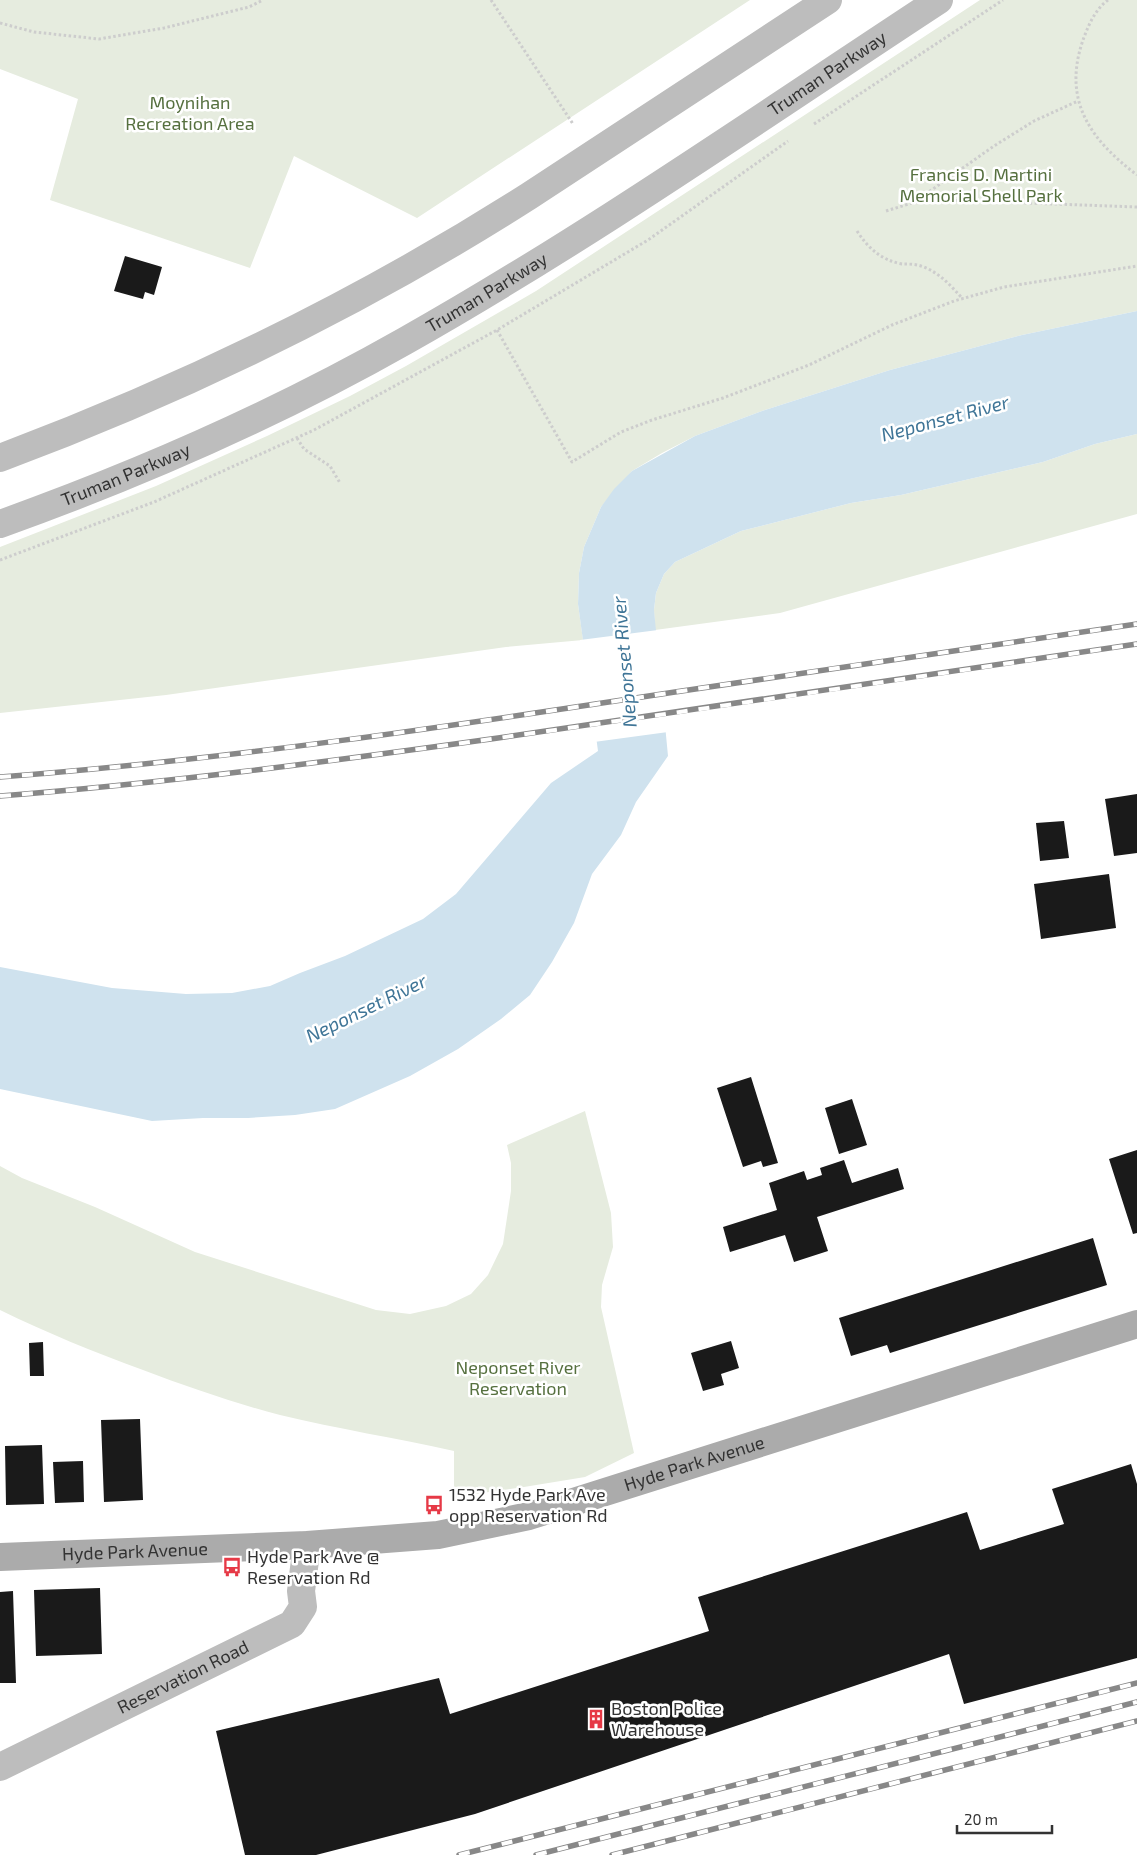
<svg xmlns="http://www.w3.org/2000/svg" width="1137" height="1855" font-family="'Exo 2',sans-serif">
	<rect width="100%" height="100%" fill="#fff"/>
	<!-- green -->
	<path fill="#e6ecdf" d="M0 0H750L417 218 294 156 250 268 50 200 78 99 0 69Z
		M980 0H1137V311L1022 335 890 370 765 410 695 436 662 453 632 471 601 507 584 547 579 573 578 604 583 640 506 647 166 695 0 713V547L156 486 267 436 350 396 406 366 536 291Z
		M1137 434V514L780 613 655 630 654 610 656 593 664 574 675 562 741 531 851 503 901 495 1043 462 1095 444Z
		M585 1111 611 1213 613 1247 602 1285 601 1307 634 1453 585 1477 524 1487 454 1497V1451C396 1438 338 1429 280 1415 234 1403 188 1387 143 1370 94 1352 47 1333 0 1310V1166L22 1178 95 1207 195 1252 376 1310 410 1314 446 1306 471 1294 488 1275 503 1244 511 1191V1163L507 1145Z"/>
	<!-- water -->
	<path fill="#cfe2ee" d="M1137 311V434L1095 444 1043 462 901 495 851 503 741 531 675 562 664 574 656 593 654 610 668 756 636 802 621 835 592 874 574 923 552 962 530 995 501 1019 458 1049 410 1076 335 1109 295 1115 248 1118H203L152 1121 0 1089V967L112 988 186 994 232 993 270 986 300 973 345 956 423 919 456 894 551 783 598 751 578 604 579 573 584 547 601 507 614 489 632 471 695 436 765 410 890 370 1022 335Z"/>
	<!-- pier -->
	<path fill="#fff" d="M658 630 668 732 594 742 580 640Z"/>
	<!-- building -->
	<path fill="#1a1a1a" d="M125 256 162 267 154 295 145 292 143 299 114 291Z
		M1137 794V853L1114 856 1105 799Z
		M1064 821 1069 858 1040 861 1036 823Z
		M1109 874 1116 928 1041 939 1034 884Z
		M751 1077 778 1163 763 1167 761 1161 743 1167 717 1088Z
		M852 1099 867 1145 839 1154 825 1108Z
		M1137 1150V1233L1133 1234 1109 1159Z
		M844 1160 852 1183 898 1168 904 1189 817 1217 828 1251 794 1262 785 1235 730 1252 723 1227 777 1210 769 1183 804 1171 807 1180 822 1175 820 1168Z
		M1093 1238 1107 1285 890 1353 887 1345 851 1356 839 1318Z
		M731 1341 739 1368 721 1374 724 1385 703 1391 691 1353Z
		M43 1342 44 1376H30L29 1343Z
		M140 1419 143 1500 104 1502 101 1420Z
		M42 1445 44 1504 6 1505 5 1446Z
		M83 1461 84 1502 55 1503 53 1462Z
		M1131 1464 1137 1484V1658L964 1704 949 1654 475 1814 316 1855H245L216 1731 439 1678 450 1714 709 1631 698 1597 967 1512 980 1550 1064 1524 1052 1489Z
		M100 1588 102 1654 36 1656 34 1590Z
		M13 1591 16 1683H0V1592Z"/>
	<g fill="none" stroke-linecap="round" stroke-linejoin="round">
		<!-- path -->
		<path stroke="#cdcdcd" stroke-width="3" stroke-dasharray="2.5 2.5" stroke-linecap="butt" d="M491 0 573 124
			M1108 0C1095 9 1087 28 1082 43 1063 102 1091 140 1137 175
			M0 23 34 32 99 39 164 28 249 7 263 0
			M814 124 1003 0
			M913 203 994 146 1034 121 1078 101
			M886 211 912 203 945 200 1137 207
			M857 231C868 248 881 260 902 264 908 264 915 264 921 266 939 272 950 285 963 299
			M497 330 572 462 621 432 652 420 723 398 809 365 892 325 954 301 1004 287 1137 266
			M297 438 304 449 330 466 340 483
			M0 560 154 502 314 430 497 330 648 240 788 141"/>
		<!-- secondary -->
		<g stroke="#bdbdbd" stroke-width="28">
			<path d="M0 458C184 389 363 302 529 196L828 0"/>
			<path id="s1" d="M0 524C137 475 278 413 405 341 589 237 762 116 939 0"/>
			<path id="s2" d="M0 1767 292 1624 303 1607 301 1591 307 1545"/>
		</g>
		<!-- primary -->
		<path stroke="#ababab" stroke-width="28" id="s3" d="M0 1557 307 1545 438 1535 529 1516 1137 1324"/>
		<defs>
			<path id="rail" d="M0 777C226 760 451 726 675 692 829 669 983 647 1137 624
				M0 796C167 783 333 761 498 738 711 708 924 676 1137 644
				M459 1855 1137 1683
				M536 1855 1137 1702
				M612 1855 1137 1721"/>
		</defs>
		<!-- rail casing -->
		<use href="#rail" stroke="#888" stroke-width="5.5"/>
		<!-- rail -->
		<use href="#rail" stroke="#fff" stroke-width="4" stroke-dasharray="11" stroke-linecap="butt"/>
	</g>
	<!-- icons -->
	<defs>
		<symbol id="bus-bare" viewBox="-9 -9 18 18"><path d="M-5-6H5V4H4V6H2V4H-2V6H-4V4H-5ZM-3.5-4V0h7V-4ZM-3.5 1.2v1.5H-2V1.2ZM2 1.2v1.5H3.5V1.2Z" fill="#e63946" stroke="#fff" stroke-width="2.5" paint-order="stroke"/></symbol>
		<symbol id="building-bare" viewBox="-9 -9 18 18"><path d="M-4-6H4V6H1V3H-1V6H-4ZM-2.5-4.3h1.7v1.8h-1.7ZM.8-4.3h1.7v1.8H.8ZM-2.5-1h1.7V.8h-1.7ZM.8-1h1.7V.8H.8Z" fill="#e63946" stroke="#fff" stroke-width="2.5" paint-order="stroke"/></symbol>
	</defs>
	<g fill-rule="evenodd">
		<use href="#bus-bare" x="420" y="1491" width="28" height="28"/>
		<use href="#bus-bare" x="218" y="1553" width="28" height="28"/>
		<use href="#building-bare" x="582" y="1705" width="28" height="28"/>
	</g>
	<g text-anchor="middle" stroke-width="5" stroke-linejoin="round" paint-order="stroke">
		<!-- street labels -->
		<g font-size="18" fill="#333" stroke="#fff">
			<text dy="6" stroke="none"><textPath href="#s1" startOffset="945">Truman Parkway</textPath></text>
			<text dy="6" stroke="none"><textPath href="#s1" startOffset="540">Truman Parkway</textPath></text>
			<text dy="6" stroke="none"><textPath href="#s1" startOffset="135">Truman Parkway</textPath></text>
			<text dy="6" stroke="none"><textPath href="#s3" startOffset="705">Hyde Park Avenue</textPath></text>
			<text dy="6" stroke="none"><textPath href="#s3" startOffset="135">Hyde Park Avenue</textPath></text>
			<text dy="6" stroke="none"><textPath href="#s2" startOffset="204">Reservation Road</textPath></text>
		</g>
		<!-- park labels -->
		<g font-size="18" fill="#56703f" stroke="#fff">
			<text x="190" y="109">Moynihan<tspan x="190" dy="21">Recreation Area</tspan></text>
			<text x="981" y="181">Francis D. Martini<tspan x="981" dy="21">Memorial Shell Park</tspan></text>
			<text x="518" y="1374">Neponset River<tspan x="518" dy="21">Reservation</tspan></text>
		</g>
		<!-- poi labels -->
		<g font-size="18" fill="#333" stroke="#fff" text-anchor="start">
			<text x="449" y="1501">1532 Hyde Park Ave<tspan x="449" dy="21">opp Reservation Rd</tspan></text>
			<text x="247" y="1563">Hyde Park Ave @<tspan x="247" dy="21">Reservation Rd</tspan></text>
			<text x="611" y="1715">Boston Police<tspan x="611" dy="21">Warehouse</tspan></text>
		</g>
		<!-- water labels -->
		<g font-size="19" font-style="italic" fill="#3f7597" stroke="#fff">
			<text transform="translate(945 418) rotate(-15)" y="7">Neponset River</text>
			<text transform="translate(624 662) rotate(-95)" y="7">Neponset River</text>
			<text transform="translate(366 1008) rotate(-26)" y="7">Neponset River</text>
		</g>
	</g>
	<!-- scale -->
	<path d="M957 1825v8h95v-8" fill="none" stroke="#333333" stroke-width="2.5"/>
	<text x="964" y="1825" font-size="15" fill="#333333" stroke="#ffffff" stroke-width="4" paint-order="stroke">20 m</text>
</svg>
